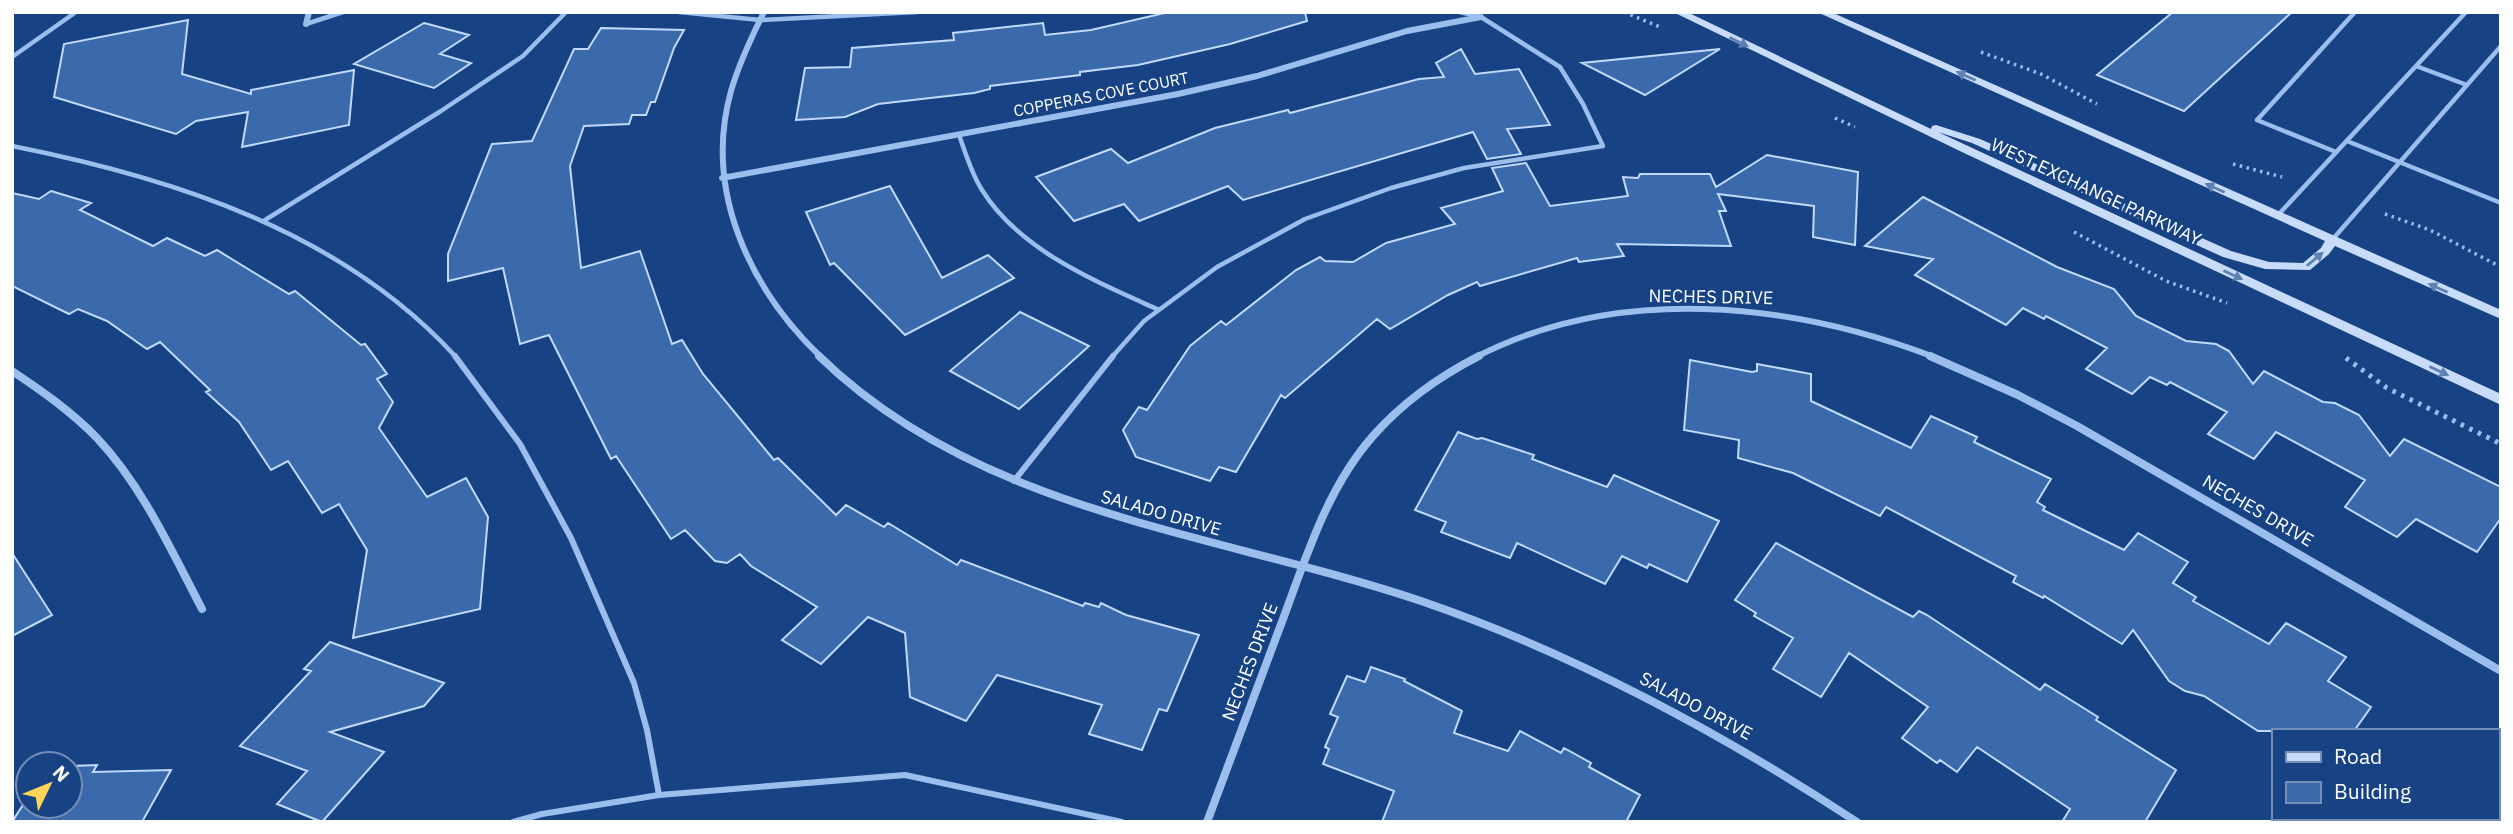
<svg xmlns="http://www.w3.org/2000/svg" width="2513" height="834" font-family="'IBM Plex Sans',sans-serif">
	<rect width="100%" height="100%" fill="#174385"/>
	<!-- building -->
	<path fill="#3b6aac" stroke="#c1d9fa" stroke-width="2" d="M1169 12H1305L1307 21 1230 44 1138 65 1080 72V75L990 86V89L974 93 878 104 845 117 796 120 805 68 850 67 852 48 954 40 953 33 1043 23 1045 35 1091 30Z
		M2173 12H2292L2184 111 2097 75Z
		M188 20 182 74 251 94V90L354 70 349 125 242 147 248 112 196 121 176 134 54 97 64 44Z
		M424 23 469 35 440 54 471 63 434 88 354 64Z
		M601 28 684 30 674 48 655 102H651L646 115H632L629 124 584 126 570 166 581 268 640 251 672 344 682 340 703 374 774 460 778 458 836 515 846 505 884 527 888 523 957 565 961 560 1083 606 1085 603 1099 607 1101 603 1126 615 1199 635 1167 711 1159 709 1142 750 1089 734 1102 705 997 675 966 721 910 697 905 633 868 617 821 664 782 640 817 607 751 566 740 554 727 563 715 561 685 530 671 539 616 456 611 459 549 335 520 344 503 268 448 281V254L492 144 532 141 574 49H588Z
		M1461 49 1475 74 1519 69 1550 125 1507 129 1521 154 1487 159 1473 132 1243 200 1228 186 1139 221 1124 204 1074 221 1036 177 1111 149 1128 163 1215 128 1288 110 1290 113 1419 79 1444 77 1436 63Z
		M1720 49 1645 95 1582 63Z
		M1767 155 1858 172 1855 245 1813 237 1814 206 1718 194 1726 211H1719L1731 246 1617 244 1624 256 1579 262 1577 258 1480 286 1477 282 1448 295 1390 329 1377 319 1285 398 1281 395 1236 472 1219 467 1210 481 1136 457 1123 430 1139 407 1147 410 1190 346 1221 321 1226 325 1296 270 1320 257 1325 261 1353 262 1386 243 1455 224 1441 208 1503 191 1492 168 1526 163 1550 206 1628 196 1623 177 1638 178 1640 174H1710L1716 187Z
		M890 186 942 278 988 255 1014 278 905 335 834 263 830 265 806 212Z
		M51 191 91 203 80 210 153 246 167 238 205 256 217 250 289 294 295 291 361 345 365 344 387 374 377 379 393 402 379 428 427 497 466 478 488 517 480 609 353 638 367 550 339 504 322 513 288 461 271 470 239 422 206 392 210 390 160 342 147 349 107 321 78 309 69 314 12 286V193L39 199Z
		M1923 197 2057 267 2114 289 2136 316 2186 341 2216 344 2229 351 2253 384 2264 371 2323 402 2335 403 2359 415 2390 456 2404 439 2501 487V518L2477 552 2416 519 2397 537 2345 507 2365 480 2276 432 2254 459 2208 434 2227 412 2170 382 2167 385 2150 377 2132 394 2086 369 2107 348 2046 316 2044 319 2023 308 2006 325 1915 275 1933 259 1865 246Z
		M1020 312 1089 346 1019 409 950 371Z
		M1690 360 1752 372 1757 371V364L1811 374V401L1911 448 1931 416 1977 437 1974 442 2051 479 2037 502 2045 507 2043 510 2124 550 2138 533 2188 562 2173 583 2196 597 2193 601 2269 644 2286 623 2346 657 2328 681 2371 707 2354 731H2258L2204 696 2185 691 2169 681 2133 630 2122 644 2044 596 2043 598 2013 582 2016 576 1886 507 1880 516 1793 473 1738 458 1739 440 1684 430Z
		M1458 432 1477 439 1482 438 1534 455 1532 459 1607 487 1614 475 1719 521 1687 582 1649 564 1647 568 1622 556 1605 584 1517 543 1510 558 1441 532 1446 522 1415 510Z
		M1776 543 1913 617 1919 611 1927 615 2040 690 2045 684 2098 717 2096 720 2176 770 2145 822H2062L2070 809 1977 747 1957 772 1940 760 1937 763 1902 738 1928 707 1849 653 1821 697 1773 669 1793 638 1754 616 1756 613 1735 600Z
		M12 553 52 615 12 636Z
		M330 642 444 683 424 706 330 732 384 752 322 822 277 804 307 771 240 746 311 671 304 669Z
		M1371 667 1405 679 1404 681 1462 711 1454 733 1508 751 1520 731 1561 753 1564 748 1591 763 1589 767 1640 795 1626 822H1382L1394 791 1323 764 1329 749 1325 747 1338 717 1330 714 1347 676 1365 682Z
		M97 765 93 772 171 770 142 822H12L28 797V806H70V766Z"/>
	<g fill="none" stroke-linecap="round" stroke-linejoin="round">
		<!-- path-far1 -->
		<path stroke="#9bbeed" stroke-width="3.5" stroke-dasharray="2.5 4.5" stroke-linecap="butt" d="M1624 12 1660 27
			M1981 52 2041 74 2097 104
			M1835 118 1855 127
			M2233 164 2282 177
			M2385 214 2430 230 2501 267
			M2074 232 2166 281 2227 303"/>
		<!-- path -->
		<path stroke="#9bbeed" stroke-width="5" stroke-dasharray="3.5 6" stroke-linecap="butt" d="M2346 358 2387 388 2501 444"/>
		<!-- service-far1 -->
		<path stroke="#9bbeed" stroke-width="4.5" d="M679 12 760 20 917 12
			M306 24 343 12
			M12 57 76 12
			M2416 66 2467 85
			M959 135C966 154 971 173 982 190 1020 251 1097 282 1159 310
			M2347 141 2501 203
			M12 146C174 178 342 232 456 357
			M2336 152 2257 120 2355 12
			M2278 215 2466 12
			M265 220 441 111 523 56 566 12
			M2332 240 2501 46
			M1112 357 1144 321 1217 267 1305 219 1391 188 1464 168 1603 146 1583 104 1560 67 1481 17 1460 12"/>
		<!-- service -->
		<path stroke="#9bbeed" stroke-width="6" d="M455 356 520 444 571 538 634 683 647 730 659 795
			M1014 481 1113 356
			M513 822 542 814 659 795 905 775 1122 822"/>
		<!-- minor-far1 -->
		<path stroke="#9bbeed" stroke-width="6" d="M764 12C751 38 739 63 731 91 703 191 750 289 821 357
			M306 24 309 12
			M722 178 1178 94 1257 76 1407 31 1481 17
			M1476 357C1618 284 1790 302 1934 357"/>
		<!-- minor -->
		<path stroke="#9bbeed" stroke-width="8" d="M819 356C981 514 1216 532 1421 601 1576 654 1720 732 1857 822
			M1930 356 2018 395 2077 426 2501 671
			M12 371C42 391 72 412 97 438 143 487 171 550 202 609
			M1207 822C1231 757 1256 692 1280 627 1305 561 1326 489 1373 436 1403 402 1440 376 1479 356"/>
		<!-- secondary -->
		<path fill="#c8dcf9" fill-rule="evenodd" d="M1673 12H1687L1931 129 1932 126 1936 125 1980 139 2231 251 2269 262 2303 263 2321 248 2325 241 1817 12H1831L2501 310V319L2335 246 2329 254 2310 270 2265 269 2223 257 1972 143 1938 132 2501 394V405L1964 153Z"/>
	</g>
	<!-- one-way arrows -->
	<defs><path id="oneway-solid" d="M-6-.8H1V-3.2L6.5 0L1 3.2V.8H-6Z" transform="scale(1.75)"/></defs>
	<g fill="#5e80b3">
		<use href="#oneway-solid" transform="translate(1739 42) rotate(26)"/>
		<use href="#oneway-solid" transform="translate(1966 76) rotate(-156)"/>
		<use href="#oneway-solid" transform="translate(2215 188) rotate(-156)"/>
		<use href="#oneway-solid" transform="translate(2315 259) rotate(-40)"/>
		<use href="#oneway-solid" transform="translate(2233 275) rotate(25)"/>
		<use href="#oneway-solid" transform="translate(2438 288) rotate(-156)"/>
		<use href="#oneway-solid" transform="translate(2439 371) rotate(25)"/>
	</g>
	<g text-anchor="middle" stroke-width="6" stroke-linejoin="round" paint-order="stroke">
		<!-- far-street labels -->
		<g font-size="16" fill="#fff" stroke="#174385">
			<text transform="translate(1101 94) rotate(-11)" y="6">COPPERAS COVE COURT</text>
		</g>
		<!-- street labels -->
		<g font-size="18" fill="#fff" stroke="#174385">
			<text transform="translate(2096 192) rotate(25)" y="6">WEST EXCHANGE PARKWAY</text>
			<text transform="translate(1711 297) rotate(1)" y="6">NECHES DRIVE</text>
			<text transform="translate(2258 511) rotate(30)" y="6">NECHES DRIVE</text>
			<text transform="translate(1161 513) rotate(16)" y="6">SALADO DRIVE</text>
			<text transform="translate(1250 662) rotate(-69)" y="6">NECHES DRIVE</text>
			<text transform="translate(1696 706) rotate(28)" y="6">SALADO DRIVE</text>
		</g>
	</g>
	<!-- border -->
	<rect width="2513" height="834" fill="none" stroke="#ffffff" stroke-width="28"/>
	<!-- legend -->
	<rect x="2272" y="729" width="228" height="91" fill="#174385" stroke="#748eb6" stroke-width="2"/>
	<rect x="2286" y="752" width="35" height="10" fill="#c8dcf9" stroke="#748eb6" stroke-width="2"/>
	<text x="2334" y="764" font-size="21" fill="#ffffff">Road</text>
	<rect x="2286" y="782" width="35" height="21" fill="#3b6aac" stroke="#748eb6" stroke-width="2"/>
	<text x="2334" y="799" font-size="21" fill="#ffffff">Building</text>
	<!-- north arrow -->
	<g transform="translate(49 785) rotate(47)"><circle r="33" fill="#174385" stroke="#748eb6" stroke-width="2"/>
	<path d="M0-5L12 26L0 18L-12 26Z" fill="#ffd457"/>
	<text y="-10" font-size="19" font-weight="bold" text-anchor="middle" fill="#ffffff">N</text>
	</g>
</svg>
